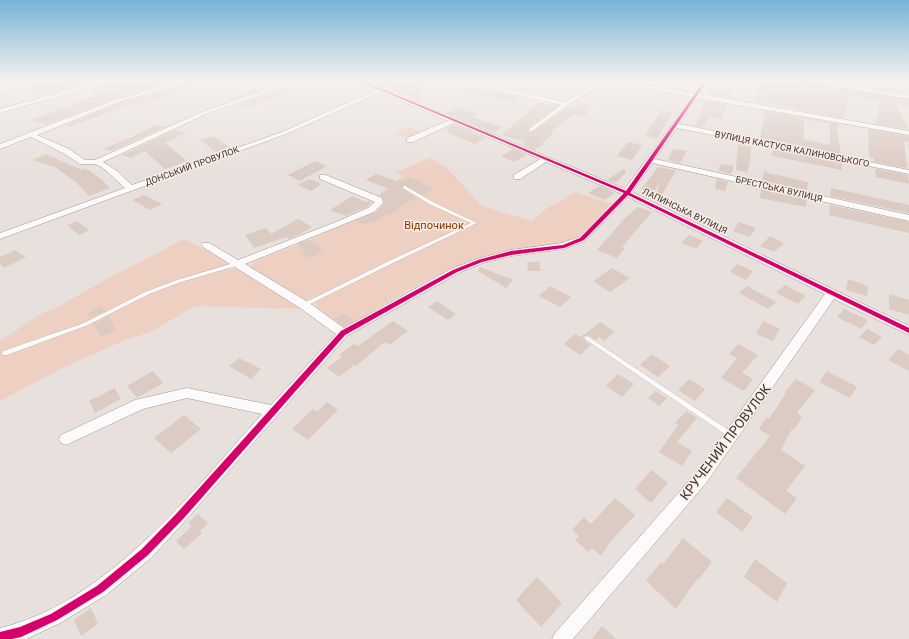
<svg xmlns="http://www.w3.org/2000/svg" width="909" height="639" font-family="Roboto,sans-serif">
	<rect width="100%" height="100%" fill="#e8e0dc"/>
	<!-- green -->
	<path fill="#eed0c2" d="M408 127 422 132 408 139 394 133Z
		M430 157 447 168 482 206 532 221 547 208 561 201 574 192 613 204 576 239 570 242C544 246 517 248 492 255 441 269 389 300 345 329L317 310 316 303 320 299 315 296 306 300 297 299 254 272 250 266 255 261 312 239 390 203 377 196 403 176 396 173Z
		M184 239 225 260 229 269H236L302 309 195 306 151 332 123 341 62 368 0 401V341L42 313 56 308 105 280Z"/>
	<!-- building -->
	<path fill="#dbcbc2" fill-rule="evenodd" d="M46 81H84V84L41 96 27 86Z
		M113 81H176L114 99 46 125 31 120 94 96 91 88Z
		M193 81H204V83L136 106 132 104 69 127 65 125 119 103Z
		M277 81 282 82 230 101 227 99Z
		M377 81H417L423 83 418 100 373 83Z
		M480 81H491L527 88 523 91Z
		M759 81H802L908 100 909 106 896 104 908 129 876 124 879 101 850 97 842 118 755 101Z
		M829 81 864 84 904 91 905 93Z
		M291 86 297 89 247 108 239 104Z
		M474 86 518 97 513 102 466 93Z
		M720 86 733 88 729 98 709 94 711 88 717 90Z
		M706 101 727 105 721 119 709 117 703 127 695 126Z
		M539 102 558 106 528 128V131L530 133 568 107 572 108 575 104 578 105 579 103 593 106 583 117 573 115 551 132 553 133 542 143 544 144 534 150 521 144 525 142 502 135Z
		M459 107 477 114 471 117 503 127 493 133 446 113Z
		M662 110 672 113 657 139 645 136Z
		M763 111 839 124 837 128 841 155 760 138 765 115 762 114ZM804 119 830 124V145L804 139Z
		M156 125 165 127 111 151 103 149 130 138Z
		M454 125 485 138 475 144 446 132 449 130 445 129Z
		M868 129 909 136V142L904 141 907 168 874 162V158L869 157Z
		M175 130 185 133 165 143 187 161 165 169 145 151 131 158 122 155Z
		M213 136 229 147 216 152 200 140Z
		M628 142 642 145 632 160 617 156Z
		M738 144 751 147 750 160 747 172 736 170Z
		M513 149 526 155 515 162 501 156Z
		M673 149 687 151 680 163 668 160Z
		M773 149 842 162V170L772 156Z
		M46 154 82 170 85 168 101 179 110 188 89 196 77 183 55 167 32 160Z
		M315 161 327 166 300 181 288 175Z
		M720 164 734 166 731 174 719 171Z
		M658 167 676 170 662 195 657 192 660 182 653 193 641 190Z
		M624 169 626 172 616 183 607 180Z
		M875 169 908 175 909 184 876 177Z
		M764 172 808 182 807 191 762 181Z
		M376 174 399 182 410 177 434 189 423 195 406 185H402V189L417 198 412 201 411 200 389 215 387 214 372 223 370 222 365 225 356 221 375 213 384 203 383 198 379 195 390 189 366 180Z
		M309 179 322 184 311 191 298 185Z
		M717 179 728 182 725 191 715 189Z
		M599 186 609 190 615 193 605 200 588 193Z
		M831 188 909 205V213L830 196Z
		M761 189 807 199 806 207 760 198Z
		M144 195 162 204 150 210 132 200Z
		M352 196 366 202 368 201 372 202 367 207 345 216 330 210Z
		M830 205 909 222V233L829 215Z
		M638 207 652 212 622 247 625 248 617 258 597 250 626 217Z
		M298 219 312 227 300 234 289 239 286 237 254 248 245 235 266 228 271 234Z
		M77 221 89 230 79 235 67 225Z
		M739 222 756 228 750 237 733 231Z
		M689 235 703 241 696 249 681 243Z
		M770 236 784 243 774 252 760 246Z
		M309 240 324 251 310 258 301 252 305 250 297 244Z
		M15 250 26 257 4 268 0 264V257Z
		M527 262H539L541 271H528Z
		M737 264 753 271 746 280 730 272Z
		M480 267 513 280 506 288 478 271Z
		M612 268 630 278 610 292 593 281Z
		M848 279 868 286 867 296 846 290Z
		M785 285 806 296 798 304 776 293Z
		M550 286 571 297 560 307 539 296Z
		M747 286 776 302 768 309 739 293Z
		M889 294 909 300V315L889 309Z
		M437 301 456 314 448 320 428 307Z
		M101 306 105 311 90 318 87 313Z
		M844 309 868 320 861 329 837 317Z
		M344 313 354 321 344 326 334 319Z
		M108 316 116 330 101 337 94 324Z
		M393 321 408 331 390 345 385 342 356 366 354 365 339 377 327 368 342 357 339 355 354 344 358 346Z
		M763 321 780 329 773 341 756 334Z
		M600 322 615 332 604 341 599 337 596 340 588 335 584 336 583 339 591 345 580 355 564 344 575 334 581 337Z
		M867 329 882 337 874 345 859 337Z
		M738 344 758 355 742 373 753 379 744 391 721 378 737 358 729 354Z
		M898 349 909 355V371L888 360Z
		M652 354 670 366 658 377 640 365Z
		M239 358 261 369 251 379 229 366Z
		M153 371 163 383 137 398 127 386Z
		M827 371 857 387 850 398 819 382Z
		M618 374 634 384 622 397 606 386Z
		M689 379 705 389 695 401 678 390Z
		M796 379 815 390 797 413 802 417 794 430 792 429 781 450 805 466 786 491 797 498 785 514 736 478 770 436 759 429 766 417 769 419 786 393 785 392Z
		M115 388 121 399 95 413 89 401Z
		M655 391 667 398 659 406 648 398Z
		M327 402 338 410 308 440 292 429 313 409 317 412Z
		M686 411 697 418 677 442 692 451 682 466 659 452 678 425 675 423Z
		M184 415 201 429 171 453 154 438Z
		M651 470 668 483 651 503 635 489Z
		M615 498 635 515 611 541 601 556 592 548 588 552 575 540 579 536 572 530 584 517 591 524Z
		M727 498 753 517 742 532 716 512Z
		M198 514 208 523 200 531 202 533 184 549 176 541 192 526 188 523Z
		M683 538 712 562 698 580 697 579 676 609 646 581 661 562 663 564Z
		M755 559 787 583 777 602 744 577Z
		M537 577 562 603 541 627 516 600Z
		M91 608 98 624 81 636 74 620Z
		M602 626 616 639H592Z"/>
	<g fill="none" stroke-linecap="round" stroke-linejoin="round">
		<defs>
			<path id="lane" d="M403 186H405L435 203 477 223 393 263 306 306H302L301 305 302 304 389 261 471 223 431 205 403 188Z
				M237 262 239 263V265L181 282 149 294 88 325 7 355H3L2 353 3 351 84 323 145 292 177 280Z
				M587 336 733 433 734 435 733 437 731 438 729 437 585 339 584 338 585 337Z"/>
			<path id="street" d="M28 81H38L0 92V88Z
				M102 81H112L0 113V109Z
				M182 81H192L119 102 37 135 69 149 85 160H95L202 112 291 81H300L206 114 103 162 117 171 132 185 282 132 376 90 357 81H365L625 189 692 97 611 81H625L694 93 703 81H709L700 94 909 131V135L697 98 679 124 909 170V174L677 128 655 159 909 215V221L652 163 632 192 909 326V335L834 299 706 483 573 639H552L555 633 696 473 825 294 628 197 585 241 564 249 511 256 483 263 459 273 347 336 185 521 151 558 106 595 60 623 26 639H0V628C106 603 192 492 262 414L187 398 143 409 66 445 61 443 59 439 61 435 135 400 187 388 271 405 336 334 300 308 203 247 201 245 203 243H209L238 260 336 222 368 208 375 202 320 179V175H326L382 198 383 203 374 212 245 264 308 302 344 328 451 269 477 259 511 250 562 243 579 237 622 194 546 162 520 179H514V175L540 159 454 123 413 142H407V138L448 121 381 92 286 134 0 239V233L125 188 103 168 95 164H80L63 153 31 137 0 149V144L26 134 27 133 31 132 115 100Z
				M457 81H469L565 102 584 91 592 81H598L588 93 568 105 531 132 529 131V129L561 105Z
				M803 81H818L909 95V99Z"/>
		</defs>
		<!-- lane casing -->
		<use href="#lane" stroke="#9e9895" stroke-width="0.5"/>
		<!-- street casing -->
		<use href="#street" stroke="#9e9895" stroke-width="1"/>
		<!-- lane -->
		<use href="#lane" fill="#fcfafa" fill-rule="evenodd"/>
		<!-- street -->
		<use href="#street" fill="#fcfafa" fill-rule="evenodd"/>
		<defs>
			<path id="cycleway" d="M359 81H363L626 191 704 81H707L630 193 909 328V333L628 195 584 240 564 248 511 255 482 262 457 272 345 335 183 519 148 555 103 592 57 620 21 637 12 639H0V632L20 627 51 614 97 586 142 549 177 513 341 331 453 270 478 260 511 251 563 245 580 238 624 193Z"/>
		</defs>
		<!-- cycleway casing -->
		<use href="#cycleway" stroke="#faebe4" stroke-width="2"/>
		<!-- cycleway -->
		<use href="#cycleway" fill="#d6006c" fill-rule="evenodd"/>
	</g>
	<!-- sky -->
	<linearGradient id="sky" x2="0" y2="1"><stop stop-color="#76b4d5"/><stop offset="0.47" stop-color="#f5f1ef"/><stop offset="1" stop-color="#f5f1ef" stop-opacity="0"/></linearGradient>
	<rect width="909" height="171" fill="url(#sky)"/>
	<g text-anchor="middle" stroke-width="3" stroke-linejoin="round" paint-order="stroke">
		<!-- far-street labels -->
		<g font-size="9" fill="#3b3532" stroke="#faebe4">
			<text transform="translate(792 149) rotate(11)" y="3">ВУЛИЦЯ КАСТУСЯ КАЛИНОВСЬКОГО</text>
			<text transform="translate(192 166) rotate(-20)" y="3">ДОНСЬКИЙ ПРОВУЛОК</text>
			<text transform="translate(779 189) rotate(13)" y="3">БРЕСТСЬКА ВУЛИЦЯ</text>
			<text transform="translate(685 211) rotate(26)" y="3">ЛАПИНСЬКА ВУЛИЦЯ</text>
		</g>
		<!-- park labels -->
		<g font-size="11" fill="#863500" stroke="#faebe4">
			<text x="434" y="229">Відпочинок</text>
		</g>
		<!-- near-street labels -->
		<g font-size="13" fill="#3b3532" stroke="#faebe4">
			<text transform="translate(725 442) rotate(-53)" y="5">КРУЧЕНИЙ ПРОВУЛОК</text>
		</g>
	</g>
</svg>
